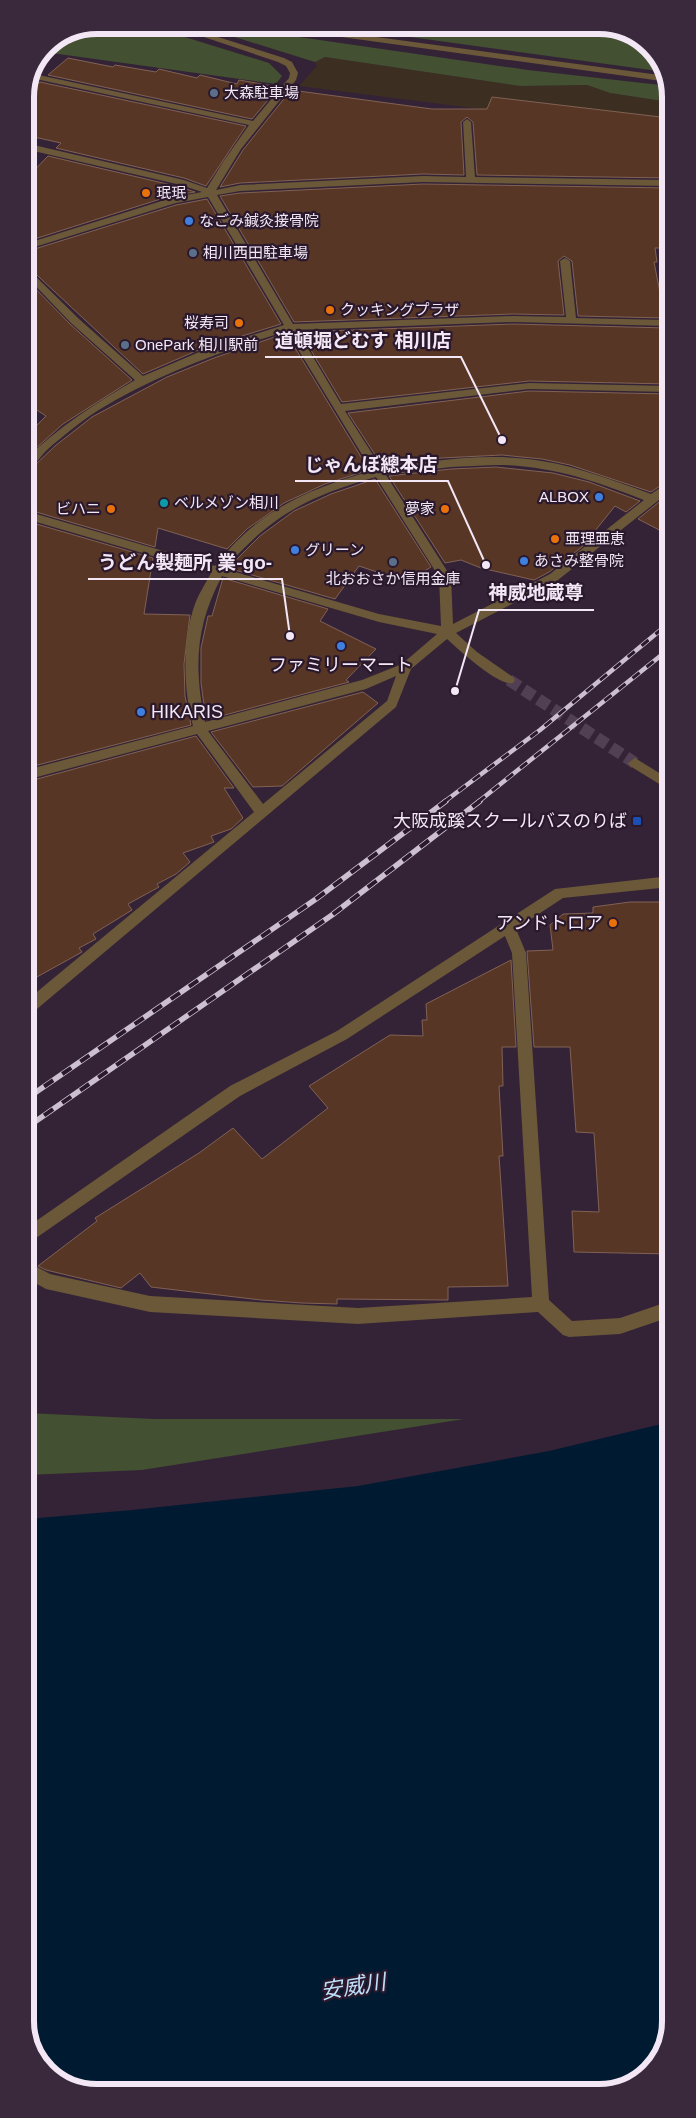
<svg xmlns="http://www.w3.org/2000/svg" width="696" height="2118" font-family="Arial,'Noto Sans JP',sans-serif">
	<rect width="100%" height="100%" fill="#342237"/>
	<!-- commercial -->
	<path fill="#3d2e22" d="M325 57 520 86 587 85 610 93 669 102V133L299 86 317 66 315 62Z"/>
	<!-- green -->
	<path fill="#435031" d="M97 25H146L269 63 282 76 276 84 44 52 46 46Z
		M196 25H215L528 70 669 86V102L610 93 587 85 520 86 325 57 315 62Z
		M323 25H604L646 43 665 72Z
		M27 1413 154 1419H464L142 1470 27 1475Z"/>
	<!-- water -->
	<path fill="#001b31" d="M670 1422 671 2022 656 2065 618 2091 92 2093 50 2075 27 2040V1519L132 1510 358 1486 549 1451Z"/>
	<!-- building -->
	<path fill="#573626" stroke="#806254" d="M68 58 113 67 115 65 156 72 159 69 197 78 200 75 237 84 239 80 279 87 252 119 48 75Z
		M40 82 246 126 206 186 184 178 56 148 61 143 25 135V95Z
		M291 90 432 109H487L492 97 669 118 665 139 669 152V178L477 175 473 122 467 117 461 122 464 175 423 174 240 183 220 187 243 150Z
		M48 156 180 187 195 192 170 196 25 242V214L33 206 25 198V180Z
		M423 184 669 188V248H655L657 262H654L665 318 578 316 572 261 564 256 558 261 564 315 513 314 294 322 220 196 240 193Z
		M207 199 281 324 203 348 143 374 25 264V252L176 205Z
		M25 278 70 324 132 380 63 424 26 457V436L46 416 26 403Z
		M513 324 667 328 669 384 529 381 342 402 300 332Z
		M286 333 369 470 325 484 284 503 247 529 227 549 158 528 155 547 26 509V470L33 467 55 446 92 417 167 377 214 358Z
		M529 391 669 394V480L651 492 570 465 542 459 502 455 441 458 383 467 348 413Z
		M496 467 553 473 589 482 640 501 626 512 615 506 582 547 549 572 534 580 481 568 461 560 445 563 389 476 451 469Z
		M375 479 431 567 407 582 359 566 335 599 228 568 260 536 294 511 331 494Z
		M669 494V535L638 519Z
		M26 521 153 558 144 614 190 615 184 664 185 696 191 725 26 768Z
		M223 578 328 609 320 621 376 649 346 680 349 682 206 720 201 683V648L208 616H212Z
		M363 692 378 703 282 786 253 787 211 732Z
		M196 736 234 788H224L243 818 231 829 211 836 214 842 183 853 190 862 176 874 157 884 159 887 128 904 132 910 93 934 96 939 79 948 82 952 26 983V782Z
		M630 902H664L670 941V1254L574 1252 572 1211 599 1212 594 1133 576 1132 570 1047H534L527 951 553 950 550 925 563 914 593 913V907Z
		M511 960 516 1047H502L503 1086H499L503 1156H499L508 1286 448 1287V1300L337 1299V1304L302 1303 261 1300 151 1287 140 1273 121 1288 46 1270 38 1266 97 1221 95 1218 199 1153 233 1128 262 1159 328 1108 309 1086 390 1035 423 1036 422 1020H427L426 1004Z"/>
	<g fill="none" stroke-linecap="round" stroke-linejoin="round">
		<!-- minor-tunnel -->
		<path stroke="#514054" stroke-width="12" stroke-dasharray="12 5.5" stroke-linecap="butt" d="M509 680 635 763"/>
		<!-- minor -->
		<path fill="#6a5839" fill-rule="evenodd" d="M168 25H180L284 58 292 62 298 73 296 80 241 149 216 190 240 185 423 176 466 177 463 122 467 119 471 122 475 177 669 180V186L423 182 240 191 217 195 293 324 513 316 566 317 560 261 565 258 570 261 576 318 669 320V326L513 322 297 330 341 404 529 383 669 386V392L529 389 345 411 382 469C433 460 490 452 542 461 579 467 615 481 651 494L669 482V492L558 580 456 633 477 652 513 677 515 680 513 683C499 687 458 649 447 639L411 669 396 707 31 1014 26 1016V1001L254 812 197 734 26 780V770L193 726C183 688 182 640 195 604 199 593 206 583 211 573L26 519V511L215 566C257 511 307 489 372 471L287 331C220 352 157 374 97 411 80 422 63 436 48 449 41 455 35 467 26 468V459C58 427 96 403 135 380L71 323 25 275V266L79 319 143 376 204 350 284 325 208 197 176 203 25 250V244L171 198 202 192 181 185 25 149V143L184 180 207 188 223 162 249 125 31 78 34 74 253 121 289 78 290 73 286 66 278 62ZM496 465C549 465 595 481 644 500L550 574 453 624 451 577 386 475 451 467ZM376 477 439 577 441 626 379 614 225 569C271 515 309 496 376 477ZM222 576 379 622 437 634 402 664 362 680 205 722C194 667 195 627 222 576ZM396 676 387 701 263 804 208 731 366 689Z
			M265 25H287L667 76 669 82 269 27Z
			M635 758 669 779V790L630 766 628 763Z
			M670 876V887L563 898 516 929 526 953 549 1300 572 1321 620 1318 670 1301V1317L620 1334 569 1337 563 1335 538 1312 358 1324 150 1312 46 1289 26 1278V1261L50 1274 150 1296 358 1308 532 1297 512 953 505 936 347 1039 240 1096 26 1245V1228L230 1086 337 1031 555 889Z"/>
		<defs>
			<path id="rail-far1" d="M444 802 540 730 669 623
				M478 802 669 649"/>
			<path id="rail" d="M26 1099 316 899 446 801
				M26 1128 332 915 480 801"/>
		</defs>
		<!-- rail-far1 casing -->
		<use href="#rail-far1" stroke="#ccbfcf" stroke-width="4.5"/>
		<!-- rail casing -->
		<use href="#rail" stroke="#ccbfcf" stroke-width="5.5"/>
		<!-- rail-far1 -->
		<use href="#rail-far1" stroke="#2a192d" stroke-width="3" stroke-dasharray="9" stroke-linecap="butt"/>
		<!-- rail -->
		<use href="#rail" stroke="#2a192d" stroke-width="4" stroke-dasharray="11" stroke-linecap="butt"/>
	</g>
	<!-- markers -->
	<g fill="#5c6f8a" stroke="#2a192d" stroke-width="2">
		<circle cx="214" cy="93" r="5"/>
		<circle cx="193" cy="253" r="5"/>
		<circle cx="125" cy="345" r="5"/>
		<circle cx="393" cy="562" r="5"/>
	</g>
	<g fill="#e8710a" stroke="#2a192d" stroke-width="2">
		<circle cx="146" cy="193" r="5"/>
		<circle cx="330" cy="310" r="5"/>
		<circle cx="239" cy="323" r="5"/>
		<circle cx="111" cy="509" r="5"/>
		<circle cx="445" cy="509" r="5"/>
		<circle cx="555" cy="539" r="5"/>
		<circle cx="613" cy="923" r="5"/>
	</g>
	<g fill="#3f7fe0" stroke="#2a192d" stroke-width="2">
		<circle cx="189" cy="221" r="5"/>
		<circle cx="599" cy="497" r="5"/>
		<circle cx="295" cy="550" r="5"/>
		<circle cx="524" cy="561" r="5"/>
		<circle cx="341" cy="646" r="5"/>
		<circle cx="141" cy="712" r="5"/>
	</g>
	<circle fill="#0f9aa8" stroke="#2a192d" stroke-width="2" cx="164" cy="503" r="5"/>
	<rect fill="#1a4fb4" stroke="#2a192d" stroke-width="2" x="632" y="816" width="10" height="10" rx="2.5"/>
	<g text-anchor="middle" stroke-width="4.5" stroke-linejoin="round" paint-order="stroke">
		<!-- far-poi labels -->
		<g font-size="15" fill="#f3e7f5" stroke="#2a192d" text-anchor="start">
			<text x="224" y="98">大森駐車場</text>
			<text x="156" y="198">珉珉</text>
			<text x="199" y="226">なごみ鍼灸接骨院</text>
			<text x="203" y="258">相川西田駐車場</text>
			<text x="340" y="315">クッキングプラザ</text>
			<text x="229" y="328" text-anchor="end">桜寿司</text>
			<text x="135" y="350">OnePark 相川駅前</text>
			<text x="589" y="502" text-anchor="end">ALBOX</text>
			<text x="174" y="508">ベルメゾン相川</text>
			<text x="101" y="514" text-anchor="end">ビハニ</text>
			<text x="435" y="514" text-anchor="end">夢家</text>
			<text x="565" y="544">亜理亜恵</text>
			<text x="305" y="555">グリーン</text>
			<text x="534" y="566">あさみ整骨院</text>
			<text x="393" y="584" text-anchor="middle">北おおさか信用金庫</text>
		</g>
		<!-- poi labels -->
		<g font-size="18" fill="#f3e7f5" stroke="#2a192d" text-anchor="end">
			<text x="341" y="671" text-anchor="middle">ファミリーマート</text>
			<text x="151" y="718" text-anchor="start">HIKARIS</text>
			<text x="627" y="827">大阪成蹊スクールバスのりば</text>
			<text x="603" y="929">アンドトロア</text>
		</g>
		<!-- near-water labels -->
		<g font-size="22" font-style="italic" fill="#bedefa" stroke="#2a192d">
			<text transform="translate(353 1986) rotate(-9)" y="8">安威川</text>
		</g>
	</g>
	<!-- crop -->
	<path d="M0 0H696V2118H0ZM97 34H599A63 63 0 0 1 662 97V2021A63 63 0 0 1 599 2084H97A63 63 0 0 1 34 2021V97A63 63 0 0 1 97 34Z" fill="#3a293d" fill-rule="evenodd"/>
	<path fill="none" stroke="#f3e7f5" stroke-width="6" d="M97 34H599A63 63 0 0 1 662 97V2021A63 63 0 0 1 599 2084H97A63 63 0 0 1 34 2021V97A63 63 0 0 1 97 34Z"/>
	<!-- callouts -->
	<path fill="none" stroke="#f3e7f5" stroke-width="2" d="M502 440L461 357H265M486 565L448 481H295M290 636L282 579H88M455 691L479 610H594"/>
	<g fill="#f3e7f5" stroke="#2a192d" stroke-width="2">
		<circle cx="502" cy="440" r="5"/>
		<circle cx="486" cy="565" r="5"/>
		<circle cx="290" cy="636" r="5"/>
		<circle cx="455" cy="691" r="5"/>
	</g>
	<g font-size="19" text-anchor="middle" font-weight="bold" fill="#f3e7f5" stroke="#2a192d" stroke-width="4.5" stroke-linejoin="round" paint-order="stroke">
		<text x="363" y="347">道頓堀どむす 相川店</text>
		<text x="371" y="471">じゃんぼ總本店</text>
		<text x="185" y="569">うどん製麺所 業-go-</text>
		<text x="536" y="599">神威地蔵尊</text>
	</g>
</svg>
